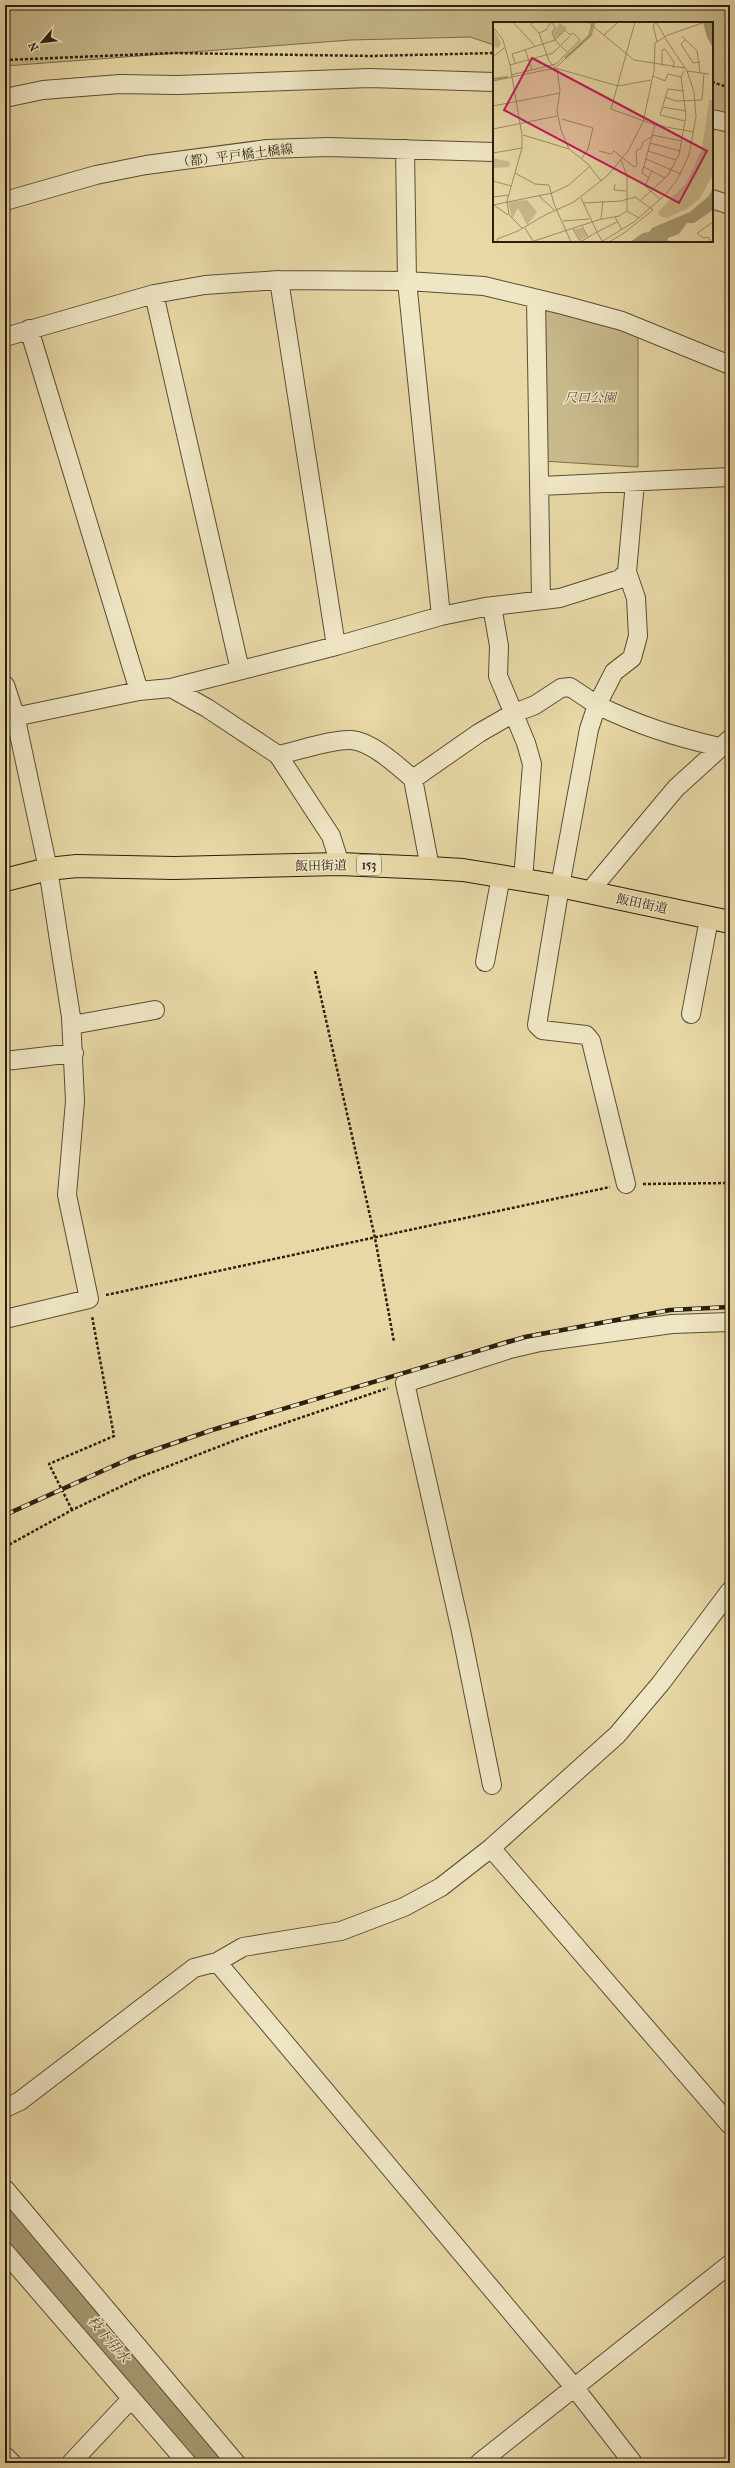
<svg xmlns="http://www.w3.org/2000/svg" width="735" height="2468" font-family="'IM FELL French Canon','Noto Serif JP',serif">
	<rect width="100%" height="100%" fill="#e7d8a6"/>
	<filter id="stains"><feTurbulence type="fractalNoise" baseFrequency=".005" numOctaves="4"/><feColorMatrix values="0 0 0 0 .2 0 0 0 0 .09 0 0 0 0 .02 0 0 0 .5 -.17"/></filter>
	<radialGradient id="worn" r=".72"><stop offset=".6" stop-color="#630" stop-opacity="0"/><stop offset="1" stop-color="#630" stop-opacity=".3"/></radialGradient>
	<!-- green -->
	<path fill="#c7b98c" stroke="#796c4d" d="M5 5H730V117L712 111V23H494V45L470 37 351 40 5 66Z
		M542 301 638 332V467L542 461Z"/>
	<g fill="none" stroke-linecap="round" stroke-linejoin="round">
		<!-- river -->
		<path stroke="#a79972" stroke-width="33" d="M5 2212 119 2352 216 2463"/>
		<defs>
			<path id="minor" d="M5 98 43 90 120 84 177 85 370 78 494 82
				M712 119 730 123
				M405 149 407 281 441 616
				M712 199 730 205
				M5 201 96 175 146 165 267 149 328 147 494 152
				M279 280 336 646
				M154 294 240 670
				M536 299 541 600
				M29 329 139 691
				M5 337 154 294 205 285 279 280 407 281 484 286 563 305 622 321 730 365
				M541 486 730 477
				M627 572 636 598 638 636 632 658 614 672 597 705C640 726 673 736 719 747
				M492 606 499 646 498 676 526 743 532 764 523 880
				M5 685 15 715 48 869 71 1017 75 1101 67 1195 89 1299 5 1319
				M171 688 207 708 278 755C298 751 332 739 351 740 371 741 398 766 413 779L479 733 512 714 535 705 561 688 570 687 597 705 589 729 560 886 537 1025 542 1030 586 1035 591 1041 626 1184
				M5 719 139 691 171 688 336 646 441 616 485 607 560 598 620 579 627 572 635 482
				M278 755 331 836 340 864
				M413 779 430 868
				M589 892 676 788 730 739
				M485 962 501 876
				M691 1014 709 919
				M72 1025 155 1010
				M5 1061 74 1053
				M492 1785 461 1631 405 1383 510 1349 540 1342 672 1324 730 1322
				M491 1848 730 2125
				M217 1962 574 2387 633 2463
				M5 2108 20 2101 194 1968 217 1962 243 1947 341 1931 404 1907 441 1887 491 1848 617 1735 661 1683 730 1591
				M5 2189 236 2463
				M5 2252 187 2463
				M5 2456 12 2463
				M71 2463 131 2399
				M479 2463 730 2264"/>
			<path id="highway" d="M5 880 48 869 77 866 174 868 340 864 430 868 463 870 560 886 730 922"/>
		</defs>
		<!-- minor casing -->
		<use href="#minor" stroke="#5a4d34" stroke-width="20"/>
		<!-- highway casing -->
		<use href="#highway" stroke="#2b1f0e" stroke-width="24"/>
		<!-- path -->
		<path stroke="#2b1f0e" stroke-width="2.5" stroke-dasharray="3 2" stroke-linecap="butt" d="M5 60 173 53 372 56 494 53
			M712 82 730 88
			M315 971 375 1238 394 1342
			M643 1184 730 1183
			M106 1295 610 1187
			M72 1510 49 1464 114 1436 92 1316
			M5 1547 72 1510 143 1476 241 1438 388 1388"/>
		<!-- minor -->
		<use href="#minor" stroke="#efe6c5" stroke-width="18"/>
		<!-- highway -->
		<use href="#highway" stroke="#e7d8a6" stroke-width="22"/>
		<defs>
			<path id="rail" d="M5 1515 131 1458 212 1430 525 1337 670 1310 730 1307"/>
		</defs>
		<!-- rail casing -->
		<use href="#rail" stroke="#2b1f0e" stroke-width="4.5"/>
		<!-- rail -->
		<use href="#rail" stroke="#efe6c5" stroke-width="3" stroke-dasharray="9" stroke-linecap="butt"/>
	</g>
	<g text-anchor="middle" stroke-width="3" stroke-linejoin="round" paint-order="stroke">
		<!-- shield labels -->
		<rect fill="#efe6c5" stroke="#665b45" stroke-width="1" x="357" y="855" width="24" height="20" rx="3"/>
		<g font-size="12" font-weight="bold" fill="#2b1f0e">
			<text x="369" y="869">153</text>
		</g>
		<!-- street labels -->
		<g font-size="13" fill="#2b1f0e" stroke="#efe6c5">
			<text transform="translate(235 155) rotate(-7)" y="5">（都）平戸橋土橋線</text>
			<text transform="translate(321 865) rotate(-1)" y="5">飯田街道</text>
			<text transform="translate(642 903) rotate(12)" y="5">飯田街道</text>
		</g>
		<!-- park labels -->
		<g font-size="13" font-style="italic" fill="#5a4d34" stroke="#efe6c5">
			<text x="590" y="402">尺口公園</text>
		</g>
		<!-- water labels -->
		<g font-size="14" font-style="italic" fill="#564a31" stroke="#efe6c5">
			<text transform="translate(109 2339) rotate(50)" y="5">枝下用水</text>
		</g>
	</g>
	<!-- overview -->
	<g transform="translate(493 22)">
		<rect width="220" height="220" fill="#e7d8a6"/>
		<path d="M67 1 74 6 62 17 60 10ZM0 6 8 21 6 26 0 25ZM216 78H220V153L207 176 195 186 174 196 167 194 165 190 193 161 209 127ZM0 136 17 140 16 145 0 146ZM34 178 44 190 34 203 25 186 19 197 15 180ZM89 206 94 214 87 218 81 207Z" fill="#c7b98c"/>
		<path d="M210 0H220V26L214 15ZM220 166V188L201 201H194L186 212 175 216 174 220H137L150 211 156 210 159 206 197 190 216 174Z" fill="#a79972"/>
		<path fill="none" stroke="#a79972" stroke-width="2" d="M72 36 96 14 100 0M0 57 15 55"/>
		<path fill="none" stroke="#9c8e69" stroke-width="1" d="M20 0 42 24M39 0 38 3 46 11 56 39 62 46M95 0 141 38 192 46M142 0 118 87 162 103 201 110M163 0 172 15M59 1 62 5 59 11 62 18 74 30M163 1 160 3 164 20M0 5 10 18 17 43 29 113V126L14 179 16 193 29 206M46 11 53 8 58 0M111 13 125 0M189 14 204 29 207 50M192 18 188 22 200 41 207 40M32 27 39 48M0 35 11 26M17 43 60 31 77 14M169 44V28L172 27 181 40 180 46M62 46 98 14 102 0M64 47 67 69 64 89 68 108 76 127 95 142 108 159M194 49 216 52M18 53 63 42 87 18 80 11 77 13 72 8 62 18 19 32 22 41M160 54 172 59 175 52 188 55M0 59 62 46 125 64 158 58M191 69 175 67 167 93 192 99M172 75 183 79 209 78 211 51M0 84 67 71M169 85 193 89M69 97 100 106 95 127 89 136M0 107 64 94M30 113 76 127M159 113 189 119M157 121 187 129M106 129 118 132 121 129 141 145 144 143 143 129 148 126 150 120 158 115M155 129 183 138M0 131 29 126M153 137 188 152M128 138 134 154V189M151 145 172 156M159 149 152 164 167 177M22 151 42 162 56 163 61 182 78 220M156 156 149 151 162 103M0 159 18 164M122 162 121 168 133 169M46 174 61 188M0 175 16 173M148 178 175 153 186 133 193 93 188 55 191 49M91 181 128 179 142 175 160 188 131 211 116 220M0 183 59 171 76 163 97 144M1 183 15 193M134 189 146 196M122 195 129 208M108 197 110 179M70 199 96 197M89 204 95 215M32 206 40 219M80 207 87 219M109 219 104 210 124 200M5 220 4 217 25 209 52 193 81 180 114 154 135 129 150 100 161 49 162 21 175 13 212 0M38 220 105 198 126 194 134 189M87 220 104 210 88 176M108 220 141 200 173 172 184 158 196 133 203 95 201 70 194 49 172 16M219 220 215 215 210 216 204 211 220 200"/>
		<path fill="#c2185b" fill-opacity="0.15" stroke="#c2185b" stroke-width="2" d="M39 36 214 129 186 181 11 88Z"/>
		<rect width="220" height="220" fill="none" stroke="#2b1f0e" stroke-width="2"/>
	</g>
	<!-- margin -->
	<rect width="735" height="2468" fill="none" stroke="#e7d8a6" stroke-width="20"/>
	<rect x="6" y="6" width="723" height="2456" fill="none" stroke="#2b1f0e" stroke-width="2"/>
	<rect x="10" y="10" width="715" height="2448" fill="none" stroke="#2b1f0e"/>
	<!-- north arrow -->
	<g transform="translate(42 42) rotate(242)" stroke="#efe6c5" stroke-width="3" paint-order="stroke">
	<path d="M0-3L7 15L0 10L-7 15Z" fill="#2b1f0e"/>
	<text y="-6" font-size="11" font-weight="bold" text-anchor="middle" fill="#2b1f0e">N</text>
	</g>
	<rect width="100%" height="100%" filter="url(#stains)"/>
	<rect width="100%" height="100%" fill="url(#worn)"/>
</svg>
